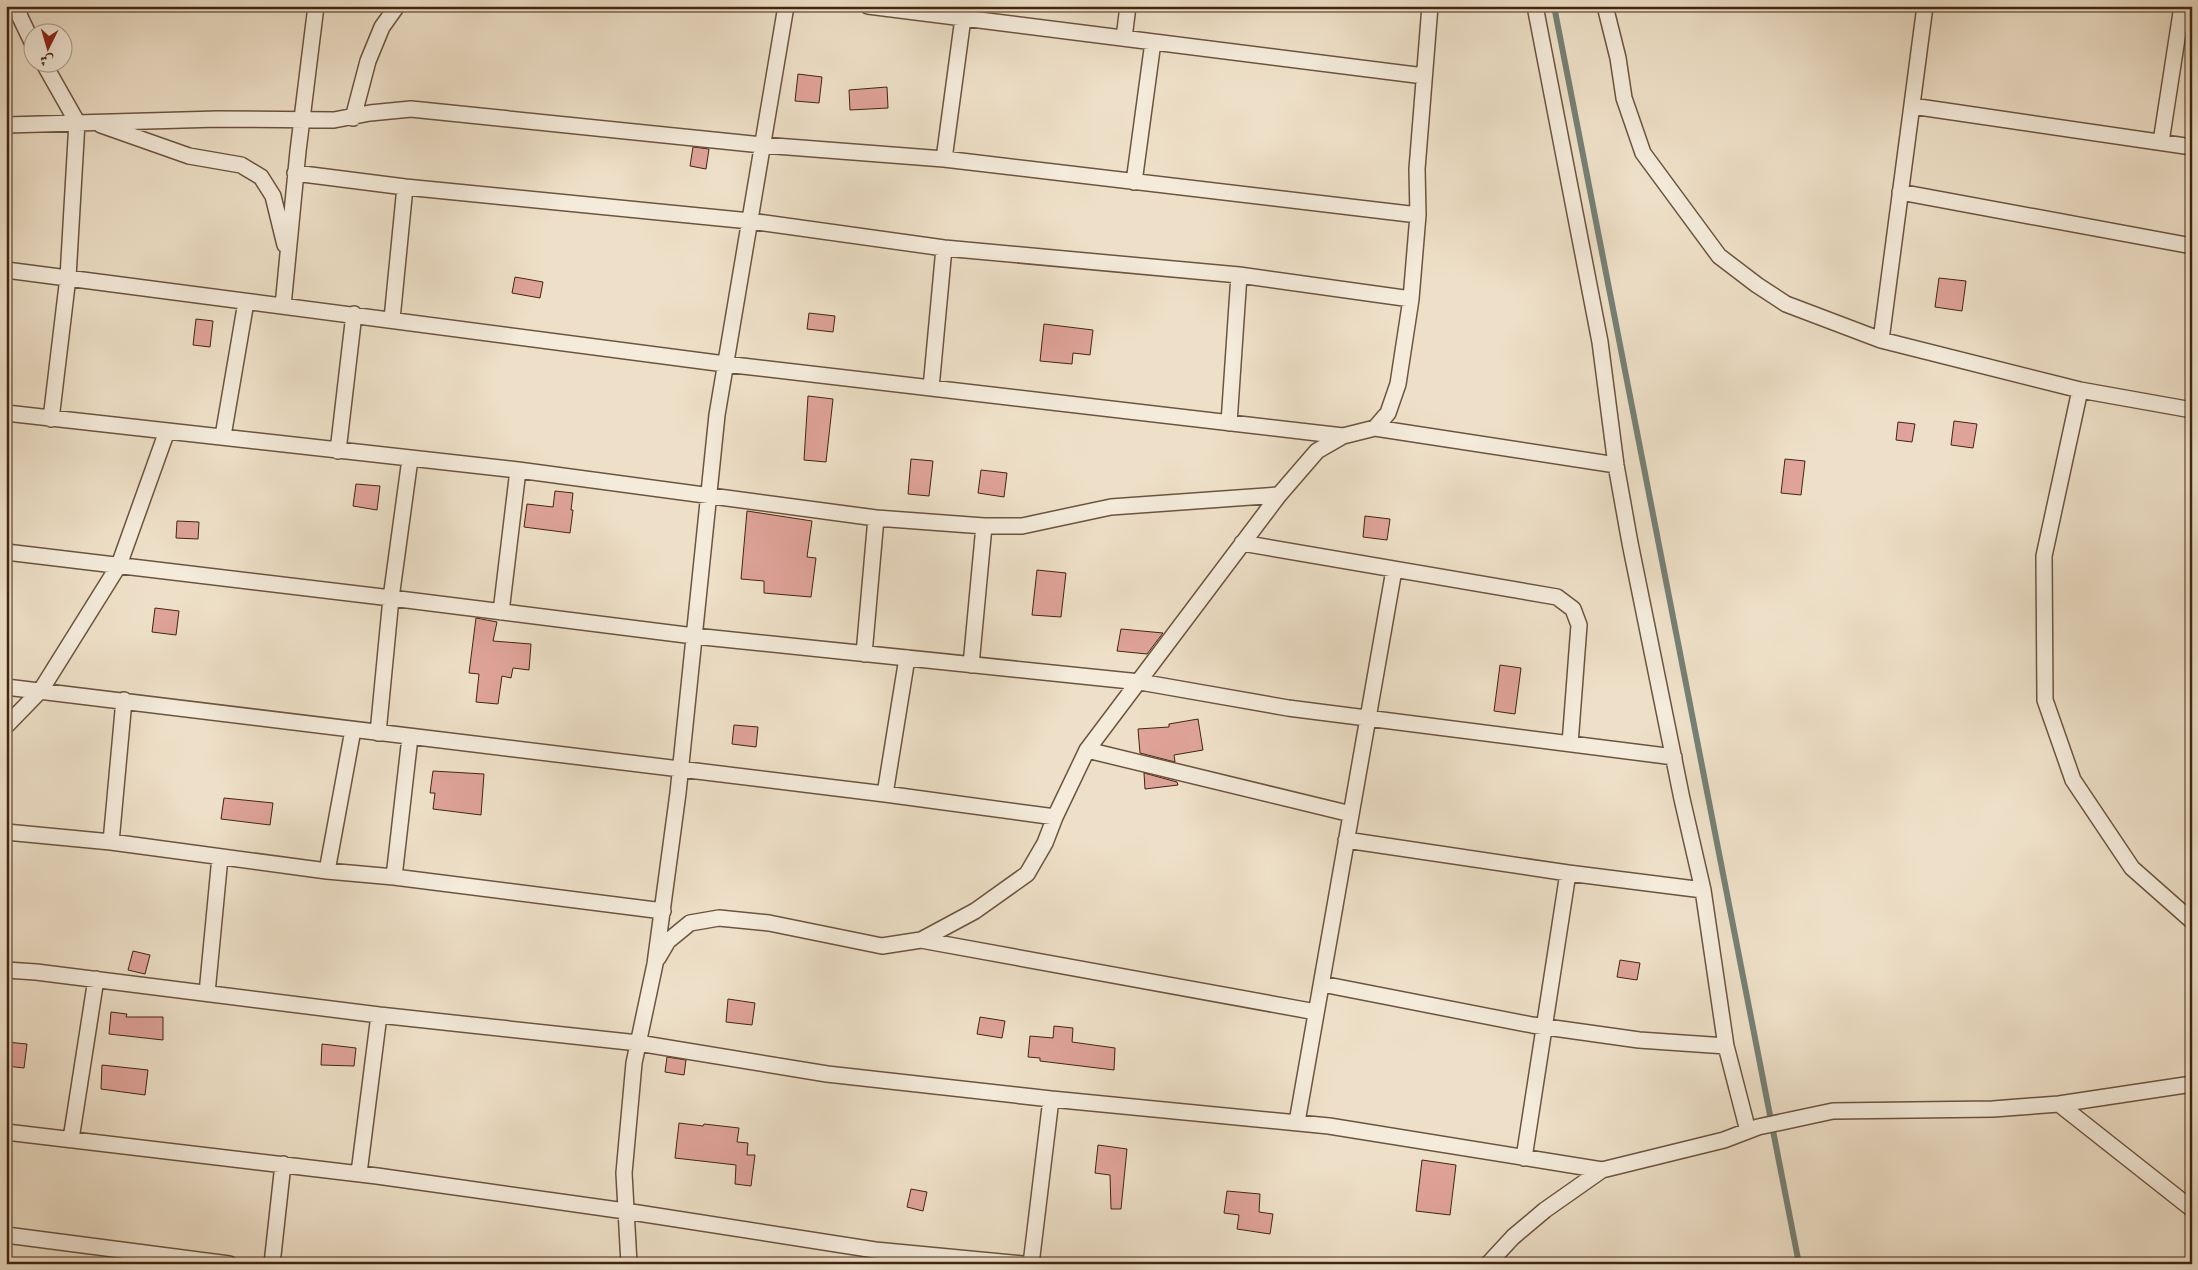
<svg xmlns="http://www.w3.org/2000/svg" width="2198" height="1270" font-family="'IM FELL Double Pica',Amiri,serif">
	<rect width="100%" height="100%" fill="#eee0c8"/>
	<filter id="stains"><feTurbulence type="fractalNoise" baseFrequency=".004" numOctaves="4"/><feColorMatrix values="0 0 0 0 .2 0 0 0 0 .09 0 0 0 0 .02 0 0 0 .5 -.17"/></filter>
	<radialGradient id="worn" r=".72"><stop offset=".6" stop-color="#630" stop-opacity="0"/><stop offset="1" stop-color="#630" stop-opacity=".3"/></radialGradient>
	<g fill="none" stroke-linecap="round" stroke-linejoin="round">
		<!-- stream -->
		<path stroke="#768075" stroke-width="6" d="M1554 6 1799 1264"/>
	</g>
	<!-- building -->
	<path fill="#dfa399" stroke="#412511" d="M798 74 822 77 819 103 795 101Z
		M887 87 888 108 850 110 849 90Z
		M693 147 709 149 706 169 690 166Z
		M515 277 543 282 540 298 512 293Z
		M1939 278 1966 281 1962 311 1935 307Z
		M809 313 835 316 833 332 807 329Z
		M196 319 213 321 210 347 193 345Z
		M1044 324 1093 330 1090 355 1073 353 1072 364 1040 361Z
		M808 396 833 399 826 462 804 460Z
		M1954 421 1977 424 1973 448 1951 445Z
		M1898 422 1915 424 1912 442 1896 440Z
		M911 459 933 461 929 496 908 494Z
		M1785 459 1805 461 1801 495 1781 493Z
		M981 470 1007 473 1004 497 978 493Z
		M356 484 380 486 377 510 353 506Z
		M555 491 573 493 571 510H573L570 533 524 527 527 504 553 507Z
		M747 511 812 521 807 557 816 558 811 597 764 593V581L741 579Z
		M1365 516 1390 519 1387 540 1363 537Z
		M177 521 199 522 198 539 176 538Z
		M1037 570 1066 573 1061 617 1032 615Z
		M155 608 179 611 176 635 152 632Z
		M476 618 497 622 493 641 531 644 529 670 513 668 511 678 502 676 498 704 476 702 479 674 469 673Z
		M1121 629 1163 633 1147 654 1117 651Z
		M1500 665 1521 668 1515 714 1494 711Z
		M1198 719 1203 750 1174 755 1175 762 1140 753 1138 729 1169 727V724Z
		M734 725 758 727 756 747 732 744Z
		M433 771 484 774 481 815 433 809 435 793H430Z
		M1144 773 1177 782 1178 785 1145 789Z
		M224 798 273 803 270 825 221 819Z
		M133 951 150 955 145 974 128 970Z
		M1620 960 1640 963 1637 980 1617 977Z
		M728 999 755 1003 752 1025 726 1022Z
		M111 1012 127 1014 126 1017H163V1040L109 1034Z
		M980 1017 1005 1021 1002 1038 977 1034Z
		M1054 1026 1073 1028 1072 1042 1115 1048 1114 1070 1040 1061V1058L1028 1057 1030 1036 1053 1038Z
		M6 1042 27 1044 24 1068 6 1066Z
		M322 1044 356 1048 354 1066 321 1065Z
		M667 1057 686 1060 684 1075 665 1072Z
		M102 1065 148 1070 145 1095 101 1089Z
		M679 1123 703 1126 704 1124 739 1128 737 1142 748 1143 747 1155H755L751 1186 735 1184 736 1165 675 1158Z
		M1098 1145 1127 1149 1121 1209H1111L1110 1175 1095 1173Z
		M1422 1160 1456 1165 1450 1215 1416 1211Z
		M911 1189 927 1192 923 1211 907 1207Z
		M1227 1191 1260 1194 1259 1212 1273 1214 1270 1234 1237 1229 1239 1215 1224 1213Z"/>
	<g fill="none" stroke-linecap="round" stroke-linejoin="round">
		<defs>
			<path id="minor" d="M18 6 20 17 32 42
				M868 6 1424 76
				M1535 6 1600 342 1616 465 1630 543 1682 799 1703 890 1726 1046 1748 1131
				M1605 6 1618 58 1624 98 1643 153 1719 256 1757 285 1786 304 1881 340 2080 390 2192 410
				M1124 38 1128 6
				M43 62 77 122 68 277 51 419
				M1912 106 2192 147
				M353 118 368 61 382 27 397 6
				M6 125 218 119 334 120 370 113 411 109 762 145 944 159 1418 215
				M101 125 189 156 241 165 261 177 273 196 285 245
				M2161 142 2182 6
				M944 159 963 18
				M295 173 405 187 750 221 944 248 1239 275 1411 299
				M1134 182 1153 42
				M1900 192 2192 246
				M6 270 725 364 1343 436
				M283 306 298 151 316 6
				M392 319 405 187
				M1881 340 1925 6
				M931 388 944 248
				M2080 390 2044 556 2045 700 2073 780 2132 868 2192 921
				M6 413 518 470 876 518 984 526H1022L1111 507 1279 495
				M1229 423 1239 275
				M1375 428 1616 465
				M223 436 246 302
				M338 451 354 314
				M1242 543 1557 597 1573 609 1579 625 1570 744
				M6 552 391 598 694 636 1140 682 1288 708 1674 757
				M501 612 518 470
				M864 654 876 518
				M971 665 984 526
				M6 687 885 794 1055 817
				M6 726 41 690 119 565 167 431
				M378 733 391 598 410 459
				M1087 750 1351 814
				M885 794 907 658
				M6 832 111 842 327 871 394 877 663 911
				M1346 840 1568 873 1703 890
				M111 842 124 700
				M327 871 353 730
				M394 877 410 737
				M921 940 975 911 1027 874 1045 843 1055 817 1087 750 1279 495 1317 451 1343 436 1375 428 1388 413 1398 384 1411 299 1418 215 1417 169 1430 6
				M658 958 668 941 690 923 719 918 769 923 882 946 921 940 1316 1012
				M6 970 36 972 379 1015 638 1043 827 1074 1051 1099 1329 1126 1602 1170
				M1322 984 1532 1025 1639 1040 1726 1046
				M207 993 220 857
				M2059 1104 2192 1209
				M1297 1122 1394 570
				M6 1132 377 1176 625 1211 875 1250 1023 1264
				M71 1139 96 979
				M1524 1158 1568 873
				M359 1173 379 1015
				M6 1235 229 1264
				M272 1264 283 1164
				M629 1264 624 1173 634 1063 655 964 678 793 717 415 786 6
				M1031 1264 1051 1099
				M1488 1264 1513 1237 1545 1210 1602 1170 1724 1140 1758 1127 1833 1111 1993 1109 2059 1104 2192 1084"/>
		</defs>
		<!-- minor casing -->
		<use href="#minor" stroke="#6c543f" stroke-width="18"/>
		<!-- minor -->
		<use href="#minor" stroke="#f4ebdb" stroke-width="15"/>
	</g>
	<!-- margin -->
	<rect width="2198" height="1270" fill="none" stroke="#eee0c8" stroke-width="25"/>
	<rect x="8" y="8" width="2183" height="1255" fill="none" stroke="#412511" stroke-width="2.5"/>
	<rect x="12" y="12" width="2173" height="1245" fill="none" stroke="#412511"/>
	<!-- north arrow -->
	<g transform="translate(48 48) rotate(185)"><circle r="24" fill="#f4ebdb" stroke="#ac9c8a"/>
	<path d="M0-4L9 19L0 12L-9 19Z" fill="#8f2418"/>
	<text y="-8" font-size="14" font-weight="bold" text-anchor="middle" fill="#412511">ش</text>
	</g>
	<rect width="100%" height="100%" filter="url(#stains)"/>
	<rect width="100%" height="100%" fill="url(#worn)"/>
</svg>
